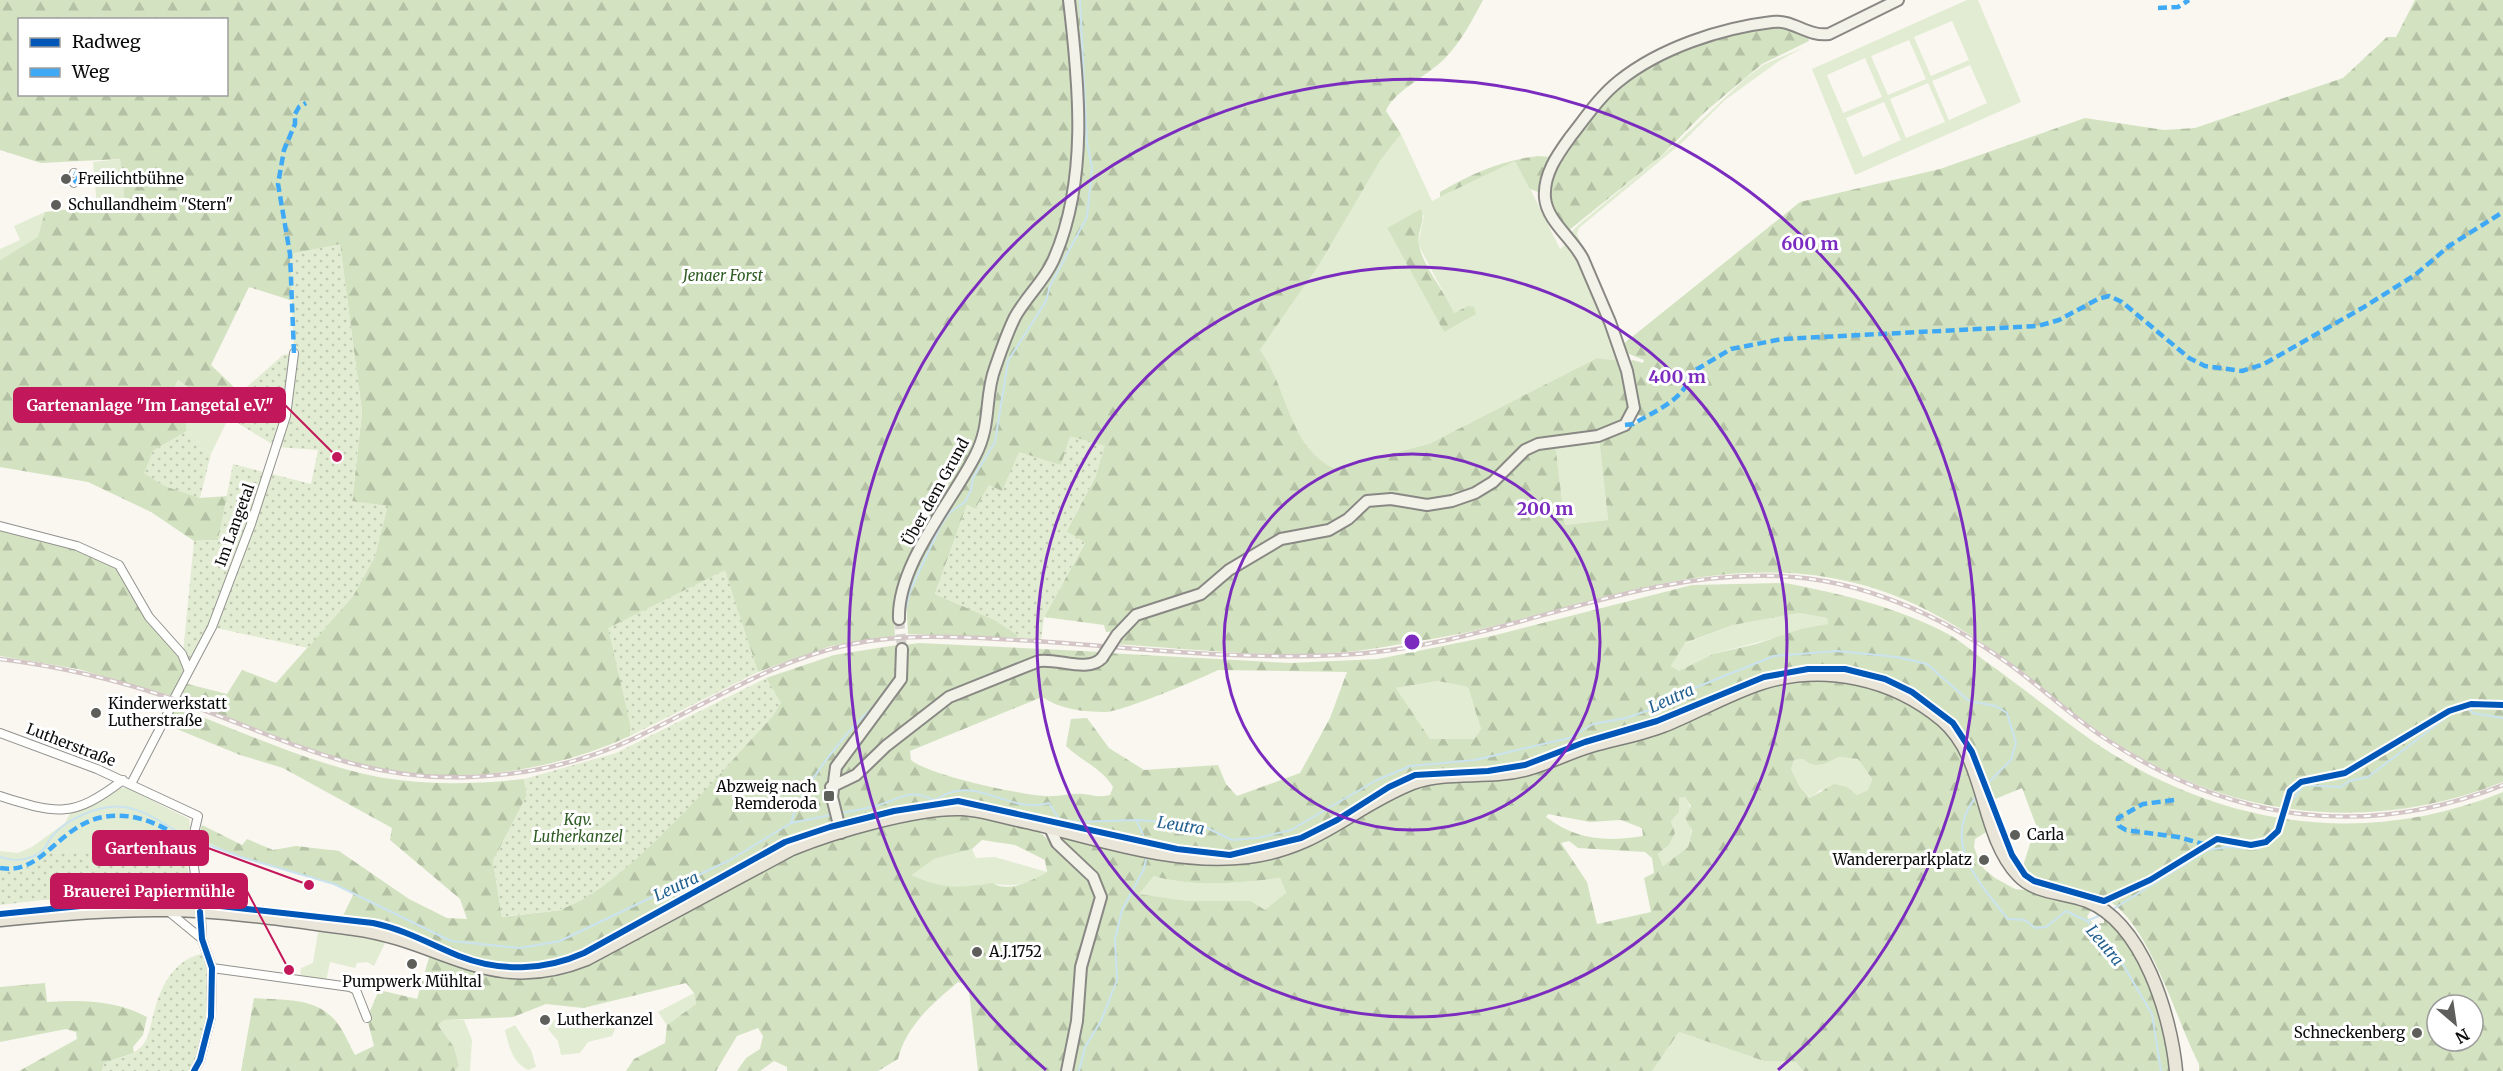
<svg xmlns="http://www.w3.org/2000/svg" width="2503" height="1071" font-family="Merriweather,serif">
	<defs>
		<pattern id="forest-firs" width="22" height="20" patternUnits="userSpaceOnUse" patternTransform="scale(1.5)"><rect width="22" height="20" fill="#d3e3c1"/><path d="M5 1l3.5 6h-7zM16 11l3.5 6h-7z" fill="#b4c1a4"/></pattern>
		<pattern id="garden-dots" width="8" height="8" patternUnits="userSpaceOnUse" patternTransform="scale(1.5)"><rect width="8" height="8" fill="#e2ecd2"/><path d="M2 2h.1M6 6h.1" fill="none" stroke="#c1c9b3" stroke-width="1.8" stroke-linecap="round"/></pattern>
	</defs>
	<rect width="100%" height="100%" fill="#f9f7f0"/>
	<!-- grass -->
	<path fill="#e2ecd2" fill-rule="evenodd" d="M1967 0H1978L2021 102 1855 175 1812 69ZM1952 21 1969 60 1931 76 1914 37ZM1909 40 1926 79 1888 95 1871 56ZM1865 58 1882 97 1843 113 1827 75ZM1970 65 1987 103 1949 120 1932 81ZM1928 83 1945 122 1906 138 1890 99ZM1884 102 1901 140 1863 157 1846 118Z
		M1804 47 1779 61 1725 100 1683 142 1579 228 1577 234 1582 245 1570 233 1577 226 1679 141 1746 78 1763 65Z
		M1401 134 1432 201 1516 160 1560 249 1569 241 1622 361 1597 358 1429 444 1333 468C1288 445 1288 388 1260 350L1319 265 1380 161ZM1424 215 1418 244 1454 313 1468 306 1444 332 1387 228Z
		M120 159 125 203 97 206 93 162Z
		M45 212 39 237 0 260V249L20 240 14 226Z
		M178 380 229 417 211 454 187 431 185 420 165 407Z
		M1599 438 1608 520 1565 525 1555 443Z
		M1799 613 1827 618 1828 624 1713 654 1679 671 1671 666 1684 644 1733 625Z
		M1438 681 1468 687 1481 729 1474 739H1430L1396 688Z
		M1839 757 1858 759 1872 779 1868 790 1857 795 1847 787 1820 790 1811 798 1800 787 1791 769 1794 760 1803 759C1816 770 1825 764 1839 757Z
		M119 788H127L189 819 190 826 185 845 179 842 51 853 19 871 0 869V851L18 853 32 847 65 823 70 813Z
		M1685 797C1695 811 1692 830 1688 847L1663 866 1658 854 1669 845 1675 833 1671 821 1679 798Z
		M972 849 976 858 995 857 1047 872C1019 889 1015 885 984 884 978 884 972 888 966 888 948 890 928 882 912 875L934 859Z
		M1154 876C1195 888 1238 883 1280 878L1286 894 1265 910 1251 901H1188L1138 894Z
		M318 932 386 941 374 966 367 962 357 963 355 968 330 962 326 981 300 978 301 968 313 963Z
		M694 993 696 1004 667 1025 658 1012Z
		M610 1013 616 1027 612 1036 588 1042 580 1053 561 1055 558 1041 548 1029 555 1020 577 1018 590 1025Z
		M444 1020H464L472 1040 470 1071H455L459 1064 454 1047 438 1025Z
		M515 1025 531 1050 536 1067 528 1070C512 1062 509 1046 505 1030Z
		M1679 1032 1764 1061 1796 1062 1803 1071H1652Z"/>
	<!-- forest -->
	<path fill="url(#forest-firs)" fill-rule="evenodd" d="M0 0H1066L1074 102 1071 174 1065 209 1050 258 1013 314 983 424 898 598 894 621 895 636 831 646 758 672 724 571 630 724V736C547 774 447 787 358 764 296 748 236 721 177 698L184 683 227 694 242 670 276 683 353 596 375 556 387 506 352 502 362 412 340 245 290 254 293 301 249 287 211 365 240 393 241 425 178 380 165 407 185 420 187 431 153 451 199 498 229 496 218 540 194 541 151 512 88 482 0 467V260L38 237 45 212 125 203 120 159 41 163 0 150ZM20 20H226V94H20Z
		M1073 0H1483C1473 19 1462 40 1448 55 1432 74 1394 90 1386 111L1401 134 1380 161 1319 265 1260 350C1288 388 1288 445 1333 468L1429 444 1597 358 1622 361 1631 413 1612 429 1543 440 1483 486 1435 502 1391 497 1352 512 1328 528 1295 533 1205 589 1142 610 1117 631 1106 632 1104 625 1044 617 1085 543 1066 532 1096 476 1061 465 1002 491 975 509 967 505 935 594 995 620 1018 635 1017 638 908 634 906 598 917 564 979 455 991 427 1000 372 1020 319 1058 264 1075 211 1082 176V104Z
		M2415 0H2503V782C2365 837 2218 817 2098 731 2018 673 1955 608 1855 583 1730 552 1613 596 1494 626 1456 636 1417 641 1378 648 1292 662 1201 649 1114 644L1132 621 1216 585 1275 545 1318 535 1368 503 1409 505 1475 496 1527 452 1555 443 1565 525 1608 520 1599 438 1644 420 1643 416 1635 415 1628 362 1633 360 1643 363 1644 360 1629 354 1622 345 1800 202 1940 169 2085 118 2164 130 2195 128 2343 78 2387 37H2396Z
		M1783 24 1808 36 1809 41 1762 64 1706 111 1661 156 1568 231 1554 215 1548 192 1557 163 1610 94 1635 74 1710 39Z
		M1538 156 1551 157 1541 193 1530 189 1515 161 1440 197V192C1471 174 1502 160 1538 156Z
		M1421 209C1426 221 1416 233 1419 246 1425 270 1444 290 1454 313L1468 306 1474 307 1476 314 1444 332 1387 228Z
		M0 528C40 537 84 546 119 569L183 659 184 669 172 696 78 669 0 656Z
		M1785 583C1842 594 1897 607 1948 634 1961 641 1973 652 1985 661 2022 687 2057 716 2094 742 2218 826 2363 849 2503 792V1071H2199V1064C2176 1020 2152 931 2112 903 2088 887 2039 891 2022 869L2036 825 2022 788 1993 800 1969 740 1946 712 1913 689 1885 676 1859 668 1831 666 1784 669 1764 675 1656 720 1584 740 1524 763 1488 769 1414 772 1387 784 1336 818 1315 829 1254 850 1229 852 1173 847 960 799 885 811 842 822 836 790 943 702 988 688 1033 664 1078 666 1108 653 1290 663 1378 659 1492 636 1692 585ZM1799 613 1827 618 1828 624 1801 629 1756 644 1713 654 1679 671 1671 666 1685 643 1733 625ZM1218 670 1347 672 1330 718 1300 773 1237 796 1226 784 1218 765 1144 770 1109 748 1087 718 1071 719 1066 746C1081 761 1102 768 1113 787L1110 795C1098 798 1094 795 1083 794 1071 793 1058 797 1045 796 1021 795 928 775 911 760L910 751 1042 697C1060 709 1083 712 1105 712 1122 712 1200 679 1218 670ZM1438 681 1468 687 1481 729 1474 739H1430L1396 688ZM2437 1005H2473V1041H2437Z
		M919 643 1103 652 1096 661 1060 659 954 693 845 780 836 774 857 741 896 698 902 683 904 645Z
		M897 645 899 659 896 677 832 764 834 824 774 846 583 952C544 969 501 970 461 955 441 947 422 936 402 928 382 921 363 920 342 918L354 893C303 870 247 864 198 838L202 825 242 845 247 839 273 850 296 846 339 851 409 899 447 918 467 919 460 899 390 840 392 828 283 768 240 755 167 725 174 710 171 705C233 728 293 756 356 772 410 786 468 785 524 779L527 795 493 861 502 917 560 910 583 899 610 880 780 703 766 678 834 655Z
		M1808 680C1823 680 1839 679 1854 682 1898 689 1942 719 1963 758 1973 778 1979 805 1991 829L1975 839 1974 847 1978 858 1984 869 1995 878 2015 889 2035 891 2092 908 2087 917 2094 924 2104 923V917C2149 950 2163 1019 2171 1071H1803L1796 1062 1764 1061 1679 1032 1652 1071H978L969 991 964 984 958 982C933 1003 906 1026 898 1059L878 1071H787V1067L774 1061 760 1071H737L746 1058 760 1049 763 1036 758 1028 737 1036 716 1071H626L634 1059 665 1043 667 1025 696 1004 694 993 686 983 583 1008 546 1004 513 1017 444 1020 438 1025 454 1047 459 1065 455 1071H241L254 998C289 1001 322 996 342 1030 347 1038 350 1047 355 1055L374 1046 367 1018 379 990 417 999 430 954 553 973 784 859 842 838 938 814H977L1038 831 1059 849 1054 834 1129 848 1257 859 1419 784 1488 779 1764 686ZM1839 757 1858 759 1872 779 1868 790 1857 795 1847 787 1834 784 1810 798 1800 787 1791 769 1794 760 1803 759C1816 770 1825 764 1839 757ZM1685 797 1691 806 1685 818 1692 830 1688 847 1663 866 1658 854 1669 845 1675 833 1671 821 1679 812V798ZM1548 814 1590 822 1621 820 1642 828 1643 836C1607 842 1576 840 1546 817ZM982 840 1015 845 1045 860 1047 872C1031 881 1009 893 992 883 958 888 945 890 912 875L934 859 972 849ZM1569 841 1578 848 1645 852 1652 858 1654 873 1644 878 1651 912 1597 924 1587 882 1561 843ZM1154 876C1195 888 1238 883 1280 878L1286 893 1265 910 1251 901H1188L1139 894Z
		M45 983 47 1002C83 1000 114 1000 147 1017L143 1035 133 1047 134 1053 104 1063 102 1071H19L77 1039 76 1032 66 1029 0 1042V987Z"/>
	<!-- garden -->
	<path fill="url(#garden-dots)" d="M340 244 362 412 352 501 388 506 375 556 353 596 308 648 212 627 189 663 183 653 194 541 218 540 233 464 311 484 318 450 277 447 241 425 240 393 283 355 294 353 290 254Z
		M187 431 211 454 200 498 164 486 144 473 153 451Z
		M1070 436 1105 446 1096 476 1066 531 1085 542 1044 617 1041 640 1017 638V635L995 620 935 594 967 505 975 509 989 485 1002 491 1019 452 1061 465Z
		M725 570 758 672 630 736V724L608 628Z
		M766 678 781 703 773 716C727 765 621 892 561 909 544 914 520 913 502 917L493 861 527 795 524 779 616 753Z
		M180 842 185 845 191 896 42 900 0 905V869L20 871 50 853Z
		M205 953 212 968 206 1041 194 1071H102L104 1063C116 1059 133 1056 142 1046 149 1038 150 1027 153 1016 160 987 173 959 205 953Z"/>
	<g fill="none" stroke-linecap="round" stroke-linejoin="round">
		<!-- stream -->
		<path stroke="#cae3ef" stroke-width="2" d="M905 612 910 591 940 527 949 513 965 502 971 490 973 478 995 442 1008 361 1046 301 1050 286 1087 217 1092 168 1087 143 1080 0
			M1977 796C1939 841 1980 884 2008 919L2025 920 2035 928 2046 927 2066 911 2087 921 2115 951 2152 1014 2161 1071
			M2293 799 2304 785 2341 787 2349 781 2368 777 2452 713 2469 709 2473 713 2503 718
			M840 813C853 811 866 809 879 805 903 798 908 788 934 800 940 798 946 793 952 792 985 783 1016 814 1049 803L1059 819 1076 822 1137 820 1201 825 1232 840 1258 838 1291 830 1375 781 1410 766 1475 760 1569 738 1593 724 1626 718 1658 707 1687 691 1774 656 1837 651 1897 657 1927 664 1969 701 1996 706 2007 713 2016 743 2011 760 1984 787
			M1137 821 1143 835
			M791 823C798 791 850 726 876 705
			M195 840 244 858 334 884 451 941 520 948 560 941 730 860 791 823 831 815
			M0 857C13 862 31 861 43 850 47 846 49 839 53 835 68 818 101 804 124 807 150 811 166 827 190 838
			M2110 911 2208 850 2228 847 2257 849 2272 842 2280 831
			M2087 921 2103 914
			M1079 1071 1085 1047 1101 1021 1117 980 1115 939 1122 910 1144 869 1147 855"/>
		<!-- secondary-tunnel -->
		<path stroke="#d5d4ce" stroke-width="10" stroke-dasharray="10 5" stroke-linecap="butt" d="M899 619 902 649"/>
		<defs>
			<path id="street" d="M74 183 78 179V175L74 173
				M0 526 77 546 119 565 149 617 182 654 188 669
				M175 697 212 627 251 524 286 416 294 353
				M0 733 97 769 198 816 191 846 201 917 202 939 212 968 211 1017 200 1060 194 1071
				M131 784 170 709
				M0 796C57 814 72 819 123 780
				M168 911 202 939
				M212 968 350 987 356 990 367 1018"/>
			<path id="secondary" d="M899 619C897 565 951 503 975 456 992 424 984 397 995 368 1001 351 1007 333 1015 317 1026 297 1044 281 1053 261 1089 181 1079 84 1069 0
				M1117 635 1136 615 1201 594 1229 570 1281 539 1329 530 1348 519 1367 501 1391 499 1427 505 1452 501 1475 493 1493 482 1525 450 1538 444 1598 436 1625 425 1634 408 1627 371 1610 322 1583 259C1573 239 1547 221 1545 198 1543 174 1558 154 1571 136 1586 117 1600 96 1619 81 1660 48 1721 28 1772 22 1793 19 1807 37 1829 34L1898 0
				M831 787 856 775 886 746 949 697 1039 661C1058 658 1088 673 1102 658
				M1050 828 1057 843 1093 877 1101 897 1081 967 1077 1021 1067 1071
				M841 833 832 797 836 767 901 679 902 649"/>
			<path id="primary" d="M0 920C56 914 112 909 168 910 230 911 293 921 354 929 444 941 490 998 587 959L792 849C833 832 918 807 962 809 983 810 1005 818 1027 822 1098 839 1175 866 1248 857 1320 848 1352 807 1413 783 1448 770 1491 780 1528 769 1550 763 1570 752 1591 746 1615 739 1640 735 1663 726 1696 713 1728 694 1762 683 1824 664 1892 678 1942 720 1987 758 1979 833 2018 875 2035 894 2064 892 2087 901 2143 923 2171 1016 2176 1071"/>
		</defs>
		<!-- street casing -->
		<use href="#street" stroke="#92918e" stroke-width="10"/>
		<!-- secondary casing -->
		<use href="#secondary" stroke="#898885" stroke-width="14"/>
		<!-- primary casing -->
		<use href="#primary" stroke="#7f7f7b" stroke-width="15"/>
		<!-- street -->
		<use href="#street" stroke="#fefefd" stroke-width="8"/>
		<!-- secondary -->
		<use href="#secondary" stroke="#f3f2e8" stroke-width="10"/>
		<!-- primary -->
		<use href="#primary" stroke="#eae5d9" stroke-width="12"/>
		<defs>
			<path id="rail" d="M0 659C56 666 113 679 167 697 272 732 354 782 470 777 526 775 584 762 635 738 707 704 773 660 852 644 912 632 975 638 1036 641 1136 648 1238 660 1339 655 1489 649 1627 570 1778 576 1861 579 1943 616 2009 664 2041 687 2070 715 2103 737 2227 821 2362 841 2503 785"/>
		</defs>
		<!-- rail casing -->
		<use href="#rail" stroke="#d4c6c6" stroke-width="4.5"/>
		<!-- rail -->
		<use href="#rail" stroke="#fff" stroke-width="2" stroke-dasharray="7" stroke-linecap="butt"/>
		<defs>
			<path id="secondary-bridge" d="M1102 658 1117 635"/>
		</defs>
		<!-- secondary-bridge casing -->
		<use href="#secondary-bridge" stroke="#898885" stroke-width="14" stroke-linecap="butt"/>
		<!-- secondary-bridge -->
		<use href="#secondary-bridge" stroke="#f3f2e8" stroke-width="10"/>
		<!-- quiet -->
		<path stroke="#3fa9f5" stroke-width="4.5" stroke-dasharray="9 4.5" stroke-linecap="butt" d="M2158 8 2178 7 2189 0
			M74 183 78 179V175L74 173
			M294 353 290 254 278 184 284 150 295 124V114L299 107 306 103
			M1625 425 1633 424C1651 413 1689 398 1689 374L1731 349 1782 339 2038 326 2059 320 2098 299 2109 296 2122 302 2189 358 2205 366 2242 371 2264 364 2364 307 2415 275 2449 246 2503 212
			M2174 800 2143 804 2118 818 2119 826 2126 830 2178 837 2207 845
			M0 868C31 874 49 847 72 831 111 802 157 818 191 846"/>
		<defs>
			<path id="cycleway" d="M0 914 81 906 193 903 373 923C403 929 430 944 459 956 500 972 544 971 584 953L785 842 830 827 894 811 958 801 1177 849 1230 855 1301 838 1337 820 1389 787 1415 775 1488 771 1525 765 1585 742 1657 721 1764 677 1808 669H1845L1885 679 1912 692 1953 723 1972 752 2012 855 2025 875 2034 881 2104 901 2150 880 2217 839 2251 845 2266 842 2278 831 2290 791 2301 782 2345 773 2449 711 2471 704 2503 705
				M194 1071 200 1060 211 1017 212 968 202 939 200 912"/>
		</defs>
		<!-- cycleway casing -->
		<use href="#cycleway" stroke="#fff" stroke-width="10"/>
		<!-- cycleway -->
		<use href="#cycleway" stroke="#0057b8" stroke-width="6"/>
	</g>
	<!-- distance rings -->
	<g fill="none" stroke="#7b2cbf" stroke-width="3">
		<circle cx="1412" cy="642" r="188"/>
		<circle cx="1412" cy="642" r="375"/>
		<path d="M1046 1070A563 563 0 1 1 1778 1070"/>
	</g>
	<!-- markers -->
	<g fill="#5e5e5b" stroke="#fff" stroke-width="2">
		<circle cx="66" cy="179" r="6"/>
		<circle cx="56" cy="205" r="6"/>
		<circle cx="96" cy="713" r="6"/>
		<rect x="823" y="790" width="12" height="12" rx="3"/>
		<circle cx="2015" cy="835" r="6"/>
		<circle cx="1984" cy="860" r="6"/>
		<circle cx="977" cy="952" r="6"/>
		<circle cx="412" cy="964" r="6"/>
		<circle cx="545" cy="1020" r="6"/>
		<circle cx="2417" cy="1033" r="6"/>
	</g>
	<g text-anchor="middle" stroke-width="6" stroke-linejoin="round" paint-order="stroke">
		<!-- poi labels -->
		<g font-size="15" fill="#0b0b0b" stroke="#fff" text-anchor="start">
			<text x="78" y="184">Freilichtbühne</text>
			<text x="68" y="210">Schullandheim "Stern"</text>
			<text x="108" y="709">Kinderwerkstatt<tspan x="108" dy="17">Lutherstraße</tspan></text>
			<text x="817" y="792" text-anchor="end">Abzweig nach<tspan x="817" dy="17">Remderoda</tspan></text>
			<text x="2027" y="840">Carla</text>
			<text x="1972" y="865" text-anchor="end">Wandererparkplatz</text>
			<text x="989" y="957">A.J.1752</text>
			<text x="412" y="987" text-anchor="middle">Pumpwerk Mühltal</text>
			<text x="557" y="1025">Lutherkanzel</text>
			<text x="2405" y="1038" text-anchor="end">Schneckenberg</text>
		</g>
		<!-- park labels -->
		<g font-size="15" font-style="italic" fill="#2f5c23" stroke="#fff">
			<text x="723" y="281">Jenaer Forst</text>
			<text x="578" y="825">Kgv.<tspan x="578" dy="17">Lutherkanzel</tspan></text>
		</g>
		<!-- street labels -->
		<g font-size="15" fill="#0b0b0b" stroke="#fff">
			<text transform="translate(936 492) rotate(-61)" y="5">Über dem Grund</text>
			<text transform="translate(235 525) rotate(-70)" y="5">Im Langetal</text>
			<text transform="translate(71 745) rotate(21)" y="5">Lutherstraße</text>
		</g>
		<!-- water labels -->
		<g font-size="16" font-style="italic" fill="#22608f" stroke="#fff">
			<text transform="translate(1671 698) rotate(-24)" y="6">Leutra</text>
			<text transform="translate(1181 825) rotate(9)" y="6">Leutra</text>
			<text transform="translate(676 886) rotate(-25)" y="6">Leutra</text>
			<text transform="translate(2105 945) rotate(50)" y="6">Leutra</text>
		</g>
	</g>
	<circle cx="1412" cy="642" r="9" fill="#7b2cbf" stroke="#fff" stroke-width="3"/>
	<g font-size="18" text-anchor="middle" font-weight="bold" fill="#7b2cbf" stroke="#fff" stroke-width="6" stroke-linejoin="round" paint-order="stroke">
		<text x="1810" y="250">600 m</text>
		<text x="1677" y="383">400 m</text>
		<text x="1545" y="515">200 m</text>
	</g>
	<!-- callouts -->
	<path fill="none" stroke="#c2185b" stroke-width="2" d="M337 457L285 405M309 885L208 848M289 970L247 891"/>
	<g fill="#c2185b" stroke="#fff" stroke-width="2">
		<circle cx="337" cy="457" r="6"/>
		<circle cx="309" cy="885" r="6"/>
		<circle cx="289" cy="970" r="6"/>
	</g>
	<g fill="#c2185b" stroke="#c2185b" stroke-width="2">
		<rect x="14" y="388" width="271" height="34" rx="6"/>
		<rect x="93" y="831" width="115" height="34" rx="6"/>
		<rect x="51" y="874" width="196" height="34" rx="6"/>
	</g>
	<g font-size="16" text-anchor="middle" font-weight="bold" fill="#fff">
		<text x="150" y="411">Gartenanlage "Im Langetal e.V."</text>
		<text x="151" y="854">Gartenhaus</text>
		<text x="149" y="897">Brauerei Papiermühle</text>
	</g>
	<!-- legend -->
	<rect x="18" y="18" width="210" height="78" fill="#ffffff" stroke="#9d9d9d" stroke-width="1.5"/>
	<rect x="30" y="38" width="30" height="9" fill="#0057b8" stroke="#9d9d9d" stroke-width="1.5"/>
	<text x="72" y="48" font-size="18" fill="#0b0b0b">Radweg</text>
	<rect x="30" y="68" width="30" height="9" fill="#3fa9f5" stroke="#9d9d9d" stroke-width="1.5"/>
	<text x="72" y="78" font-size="18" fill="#0b0b0b">Weg</text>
	<!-- north arrow -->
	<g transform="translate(2455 1023) rotate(151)"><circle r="28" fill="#ffffff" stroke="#9d9d9d" stroke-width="1.5"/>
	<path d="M0-4.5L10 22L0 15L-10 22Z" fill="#5e5e5b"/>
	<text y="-9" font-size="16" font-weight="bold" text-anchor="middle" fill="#0b0b0b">N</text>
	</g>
</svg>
